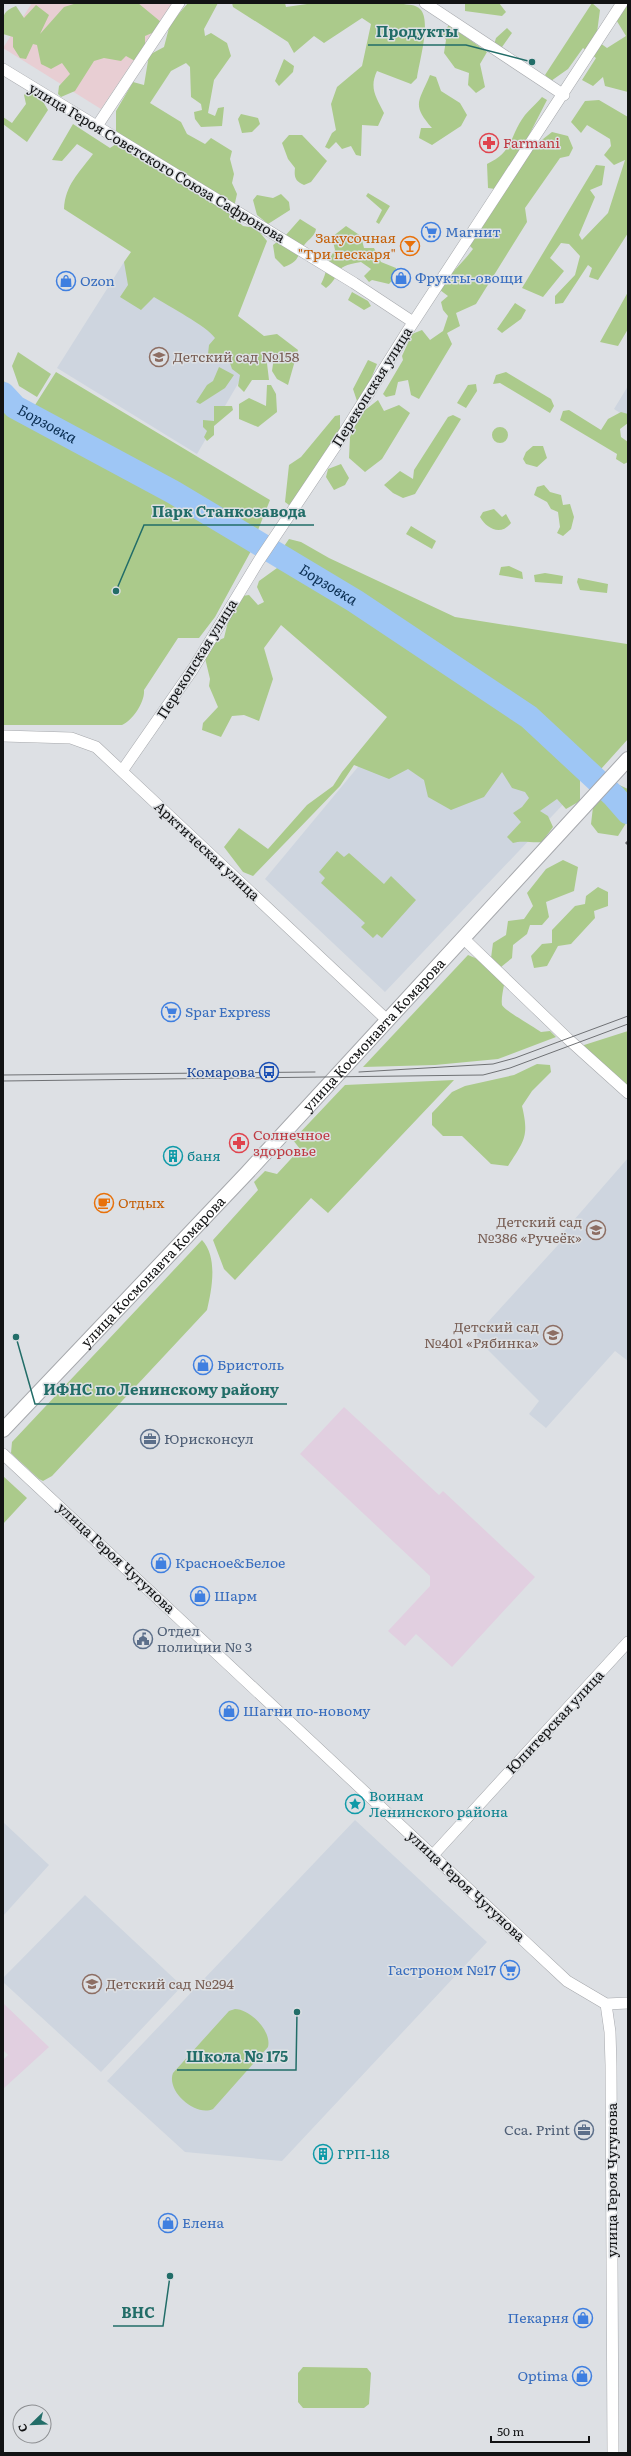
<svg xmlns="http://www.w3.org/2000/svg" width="631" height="2456" font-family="Literata,serif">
	<rect width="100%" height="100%" fill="#dde0e4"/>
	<!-- commercial -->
	<path fill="#e8ced3" d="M32 3H172L101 109 3 48Z"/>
	<!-- industrial -->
	<path fill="#e1cfe0" d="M344 1407 439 1495 443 1491 535 1577 452 1667 416 1634 405 1646 388 1631 430 1586V1576L300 1454Z
		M3 2003 49 2047 3 2089V2060L8 2055 3 2050Z"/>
	<!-- built -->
	<path fill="#ced5df" d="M124 262 260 346 197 454 57 368Z
		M628 386V418L614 409Z
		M416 697 573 794 385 992 265 879Z
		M628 1158V1361L615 1351 546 1428 529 1414 539 1401 478 1340 477 1334 558 1245 563 1239 560 1236Z
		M355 1820 487 1942 282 2161 185 2152 107 2081Z
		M3 1822 49 1865 3 1916Z
		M85 1895 182 1986 101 2072 3 1982V1978Z"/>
	<!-- green -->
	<path fill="#abca8b" d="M77 3H138L161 22 159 30 145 36V52L135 61 126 56 121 61 104 58 94 61 75 91 61 97 58 94 59 86 70 74 62 63 51 69 41 64 37 45 33 44 26 59 20 58 13 47V37L3 34C3 19 0 12 16 6L24 18 36 5 49 15 40 34 64 7Z
		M188 3H218L204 29 205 36 211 33 227 43 231 56 214 80 208 113 215 116 218 108 224 107 222 126 201 127 195 119 194 112 202 110 201 104 191 97 190 67 186 63 171 71 150 103 181 122 187 134 205 144 211 138 232 151 230 159 234 174 232 183 237 194 232 216 243 226 256 228 267 241 238 316 264 336 277 334 298 350 288 385 277 379 272 371 274 357 266 355 269 380H252L244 392 238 386 240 375 232 369 230 363 217 360 208 354 209 345 215 338C207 326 168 306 154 297L141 310 120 297 128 285 124 262 131 252 64 209C65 185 79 173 93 154L77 144 62 161 52 160 73 124 110 148 116 144V111L133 82 144 85 149 55 164 47 170 24Z
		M232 3H285L286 7 314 3H401C408 6 415 3 421 10 431 23 419 62 417 78L411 84 377 71C369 88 376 97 384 113L378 126 362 125 361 156 356 155 351 146 342 149 336 142 329 149 325 147 332 133 336 130 331 104 337 87 362 66 371 24 362 18 324 43 314 36 294 53 288 42 233 7Z
		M465 3H499L506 12 502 16 465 11Z
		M592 3 600 10 596 40 607 48 626 36 615 18 628 3V92L605 86 603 77 593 86 582 80 596 58 583 48 568 69 551 81 545 75Z
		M449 25 487 52 480 64 485 87 476 93 468 85 469 73 455 68 444 53 446 40 442 34Z
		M507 28 512 33 502 47 493 48 496 38Z
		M284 59 294 66 293 72 279 86 275 81Z
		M430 75 436 77 441 91 460 103 467 115 461 126 432 145 419 138 421 128H432C411 104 419 102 430 75Z
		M28 91 42 100 48 110 27 142 3 124V117L12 123 26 104 24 95Z
		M542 97 547 100 528 137 534 146 552 132 568 136 573 148 569 156 560 158 525 208 527 222 476 304 456 313 460 326 447 333 452 344 419 399 411 395 408 380 398 382 395 395 386 397 383 394 403 360 402 356 412 334 422 330 430 340 443 331 448 316 443 310 441 302 448 296 440 290C449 274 462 264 473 249L469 245 495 189 488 188 487 164C514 152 509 136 525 115 530 109 537 103 542 97Z
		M599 100 628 117V233L598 280 589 277 592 268 588 265 563 303 555 304V296L575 275 580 256 569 244 561 243 550 258 564 271 543 297 522 288 596 165 605 166 602 185 590 190 595 197 579 235 582 240 608 213 625 160 614 165 604 155 611 146 610 139 587 125 581 133 571 122 585 101Z
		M241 114 258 118 260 124 252 132 242 133 238 119Z
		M289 135H302L327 161 311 182 304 185C295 181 294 177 295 168L288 159 282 143Z
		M368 193 390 206 379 224 376 222 382 210 366 196Z
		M281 194 289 202 290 210 268 224 257 215 253 200 257 195 273 198Z
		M300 219 316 229C315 236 309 239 305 244 296 255 301 261 284 267L275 258 273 245 285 236Z
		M346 226 361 236 364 248H374L381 262 396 268V276L389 284 372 280 369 282 364 276 371 269 361 262C329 267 344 274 326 288L321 284C328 271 326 262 335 250L332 237Z
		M352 292 368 301 371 306 364 310 348 300Z
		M628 292V329L618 346 600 342Z
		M515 303 526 310 521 319 502 333 497 329Z
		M18 352 51 374 37 397 19 386 12 366Z
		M368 360 377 364 365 394 357 401 353 389Z
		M219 367 234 375 225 388 200 404 196 402 207 385 213 381Z
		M56 372 270 500 256 535 247 549 251 551 215 617 199 638H178L144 690C145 702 133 720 122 725H3V380L16 395 35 405Z
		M506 372 551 399 554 406 550 413 500 383 493 384 496 375Z
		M476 384 477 391 466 408 457 403 468 385Z
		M267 385H271L276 394 277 412 258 427 239 419V404L249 398 266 406Z
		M378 400 384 411 399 405 410 413 382 459 365 472 349 458 350 437 360 414Z
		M214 406H232L233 410 214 426V435L207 441 204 437 207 431 203 427V420L214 421Z
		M569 410 601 430 608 419 621 412 628 414V423L620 429 621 437 628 442V462L624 464 616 459 617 454 560 420 563 411Z
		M340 415V433L295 502 289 505 285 502 289 465 301 457 335 416Z
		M453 415 461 419 415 494 403 498 393 493 384 485 400 471 413 479 414 470 448 417Z
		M492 435a8 8 0 1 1 16 0a8 8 0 1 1-16 0Z
		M533 446H543L547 458 537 467 526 464 523 459 526 452Z
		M341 464 349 478 345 485 334 490 326 477 328 469Z
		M544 485 550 492 561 495 563 505 570 504 574 517 571 529 563 536 557 533 560 527 558 512 551 509 547 502 534 495 537 487Z
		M494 509 502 517 506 514 511 523C501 536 487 529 480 517L483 512Z
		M411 526 436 541 432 549 406 534Z
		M289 539 301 542 329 558 455 617 627 644 628 739 601 769 591 767 580 775V801L566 809 557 799 540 811 548 816 553 827 542 842C532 843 521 840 513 843L507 837 521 822 513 813 522 807 529 798 525 792 512 788 502 772 484 797 451 810 428 797 424 780 408 769 389 779 354 765 340 786 253 876 243 872 224 847 239 828 268 849 307 805 333 786 342 772 387 717 281 625 264 648 273 679 259 721 244 715 232 716 221 737 202 730 203 723 218 707 209 686 210 679 205 658 214 642 224 638 230 613 242 596 249 595 258 605 264 602 257 587 259 581 284 563 286 552H280Z
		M509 566 522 572 523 579 499 575 501 567Z
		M545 573 563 576 562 584 535 582 534 575Z
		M578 578 608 584 607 593 580 590 577 582Z
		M615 783 628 789V820L618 836 598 833 591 824 593 807Z
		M337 851 344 857 349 853 384 884 391 876 416 900 382 938 377 934 373 938 361 927 365 923 321 883 325 878 319 872Z
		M563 860 578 867 574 891 546 902 549 917 542 925H530L527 934 513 945 512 958 501 967 491 958 493 943 506 935 508 921 524 919 533 906 527 893 546 869Z
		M598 887 608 892V906L594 911 595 918 571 944 558 946 547 966 534 968 531 956 542 944 552 943V930L575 906 585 904 586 896Z
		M468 955 480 960 504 985C503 991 501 999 502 1005 504 1010 534 1027 541 1032L550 1031 556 1037 498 1059 435 1065 363 1067Z
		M628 1031V1090L581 1046Z
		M537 1064 550 1065 551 1072 532 1091 522 1106C529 1136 525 1140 508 1166L491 1164 462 1136H443L432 1125V1113L452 1092 465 1086 514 1075Z
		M454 1080 328 1213 311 1198 235 1280 224 1269 213 1240 258 1190 254 1182 265 1171 277 1174 300 1149 293 1140 345 1085Z
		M202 1240C218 1257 212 1289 207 1310L52 1476 43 1481 39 1479 11 1453 12 1442Z
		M3 1476 27 1498 3 1524Z
		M235 2009C250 2009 272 2031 268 2047L213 2109C195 2117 166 2091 173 2073L229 2011Z
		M303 2367 367 2368 371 2373 369 2404 364 2408H303L298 2402V2373Z"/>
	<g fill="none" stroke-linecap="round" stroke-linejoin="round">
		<!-- river -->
		<path stroke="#9ec6f5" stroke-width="24" id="s1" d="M3 394 15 407 173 492 355 601 529 717 614 796 628 812"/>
		<defs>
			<path id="minor" d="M425 3 564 95
				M3 69 354 283 413 322
				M97 126 179 3
				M3 736 71 738 96 747 387 1020
				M122 771 193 669 258 562 335 447 407 332 622 3
				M463 938 567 1038 628 1093
				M3 1454 567 1981 606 2004 610 2032 611 2065 613 2453
				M433 1855 628 1642
				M606 2004 628 2003"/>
			<g id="tertiary">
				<path id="s2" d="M3 1430 246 1174 628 759"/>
			</g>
		</defs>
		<!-- minor casing -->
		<use href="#minor" stroke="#a6a8ac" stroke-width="12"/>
		<!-- tertiary casing -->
		<use href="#tertiary" stroke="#a6a8ac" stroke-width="16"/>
		<!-- minor -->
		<use href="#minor" stroke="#fff" stroke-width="11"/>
		<!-- tertiary -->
		<use href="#tertiary" stroke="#fff" stroke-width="14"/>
		<!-- tram -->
		<path stroke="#6f7174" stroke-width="1" d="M359 1072 493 1064 515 1058 628 1016
			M3 1075 315 1072
			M3 1081 483 1075 510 1068 628 1024"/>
		<!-- rail -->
		<path stroke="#6f7174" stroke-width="3" stroke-dasharray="7 7" stroke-linecap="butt" d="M626 844 628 842"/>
	</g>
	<!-- icons -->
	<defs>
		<symbol id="pharmacy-ring" viewBox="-11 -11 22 22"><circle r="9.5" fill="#dde0e4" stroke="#e0444e" stroke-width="1.5"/><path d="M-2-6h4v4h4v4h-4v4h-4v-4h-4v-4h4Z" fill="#e0444e"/></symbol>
		<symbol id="supermarket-ring" viewBox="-11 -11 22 22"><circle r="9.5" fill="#dde0e4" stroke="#3f7fe0" stroke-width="1.5"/><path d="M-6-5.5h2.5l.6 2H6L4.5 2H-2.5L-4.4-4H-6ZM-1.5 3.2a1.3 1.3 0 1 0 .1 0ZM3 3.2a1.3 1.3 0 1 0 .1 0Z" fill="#3f7fe0"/></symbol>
		<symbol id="bar-ring" viewBox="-11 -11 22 22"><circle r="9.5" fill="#dde0e4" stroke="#e8710a" stroke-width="1.5"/><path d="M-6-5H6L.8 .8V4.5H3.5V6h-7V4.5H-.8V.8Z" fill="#e8710a"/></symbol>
		<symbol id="shop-ring" viewBox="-11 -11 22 22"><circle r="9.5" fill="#dde0e4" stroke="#3f7fe0" stroke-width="1.5"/><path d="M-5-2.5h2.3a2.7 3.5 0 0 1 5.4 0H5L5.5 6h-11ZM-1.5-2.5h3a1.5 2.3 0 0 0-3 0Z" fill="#3f7fe0"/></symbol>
		<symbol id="school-ring" viewBox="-11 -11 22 22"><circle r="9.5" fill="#dde0e4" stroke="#8d6e63" stroke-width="1.5"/><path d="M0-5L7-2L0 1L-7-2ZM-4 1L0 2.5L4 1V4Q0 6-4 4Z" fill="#8d6e63"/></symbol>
		<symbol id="bus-ring" viewBox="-11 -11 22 22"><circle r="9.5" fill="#dde0e4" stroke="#1a4fb4" stroke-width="1.5"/><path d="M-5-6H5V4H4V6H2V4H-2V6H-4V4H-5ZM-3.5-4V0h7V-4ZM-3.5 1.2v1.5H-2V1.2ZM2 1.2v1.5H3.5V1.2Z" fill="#1a4fb4"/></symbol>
		<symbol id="building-ring" viewBox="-11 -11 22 22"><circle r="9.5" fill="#dde0e4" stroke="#0f9aa8" stroke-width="1.5"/><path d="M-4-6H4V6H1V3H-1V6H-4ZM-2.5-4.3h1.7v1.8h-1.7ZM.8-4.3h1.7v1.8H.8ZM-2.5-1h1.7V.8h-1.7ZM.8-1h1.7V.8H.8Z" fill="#0f9aa8"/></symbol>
		<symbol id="cafe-ring" viewBox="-11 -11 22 22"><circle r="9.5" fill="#dde0e4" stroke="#e8710a" stroke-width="1.5"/><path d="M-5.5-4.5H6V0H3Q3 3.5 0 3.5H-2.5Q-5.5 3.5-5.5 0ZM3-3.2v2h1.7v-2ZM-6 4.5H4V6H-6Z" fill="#e8710a"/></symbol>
		<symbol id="office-ring" viewBox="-11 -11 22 22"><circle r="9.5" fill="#dde0e4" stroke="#5c6f8a" stroke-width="1.5"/><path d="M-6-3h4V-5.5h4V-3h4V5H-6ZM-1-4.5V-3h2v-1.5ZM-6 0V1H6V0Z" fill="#5c6f8a"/></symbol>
		<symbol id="civic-ring" viewBox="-11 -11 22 22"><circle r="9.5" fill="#dde0e4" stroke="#5c6f8a" stroke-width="1.5"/><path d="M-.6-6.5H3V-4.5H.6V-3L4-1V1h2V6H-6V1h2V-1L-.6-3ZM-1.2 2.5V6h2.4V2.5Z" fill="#5c6f8a"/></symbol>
		<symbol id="sight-ring" viewBox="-11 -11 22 22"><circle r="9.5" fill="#dde0e4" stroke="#0f9aa8" stroke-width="1.5"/><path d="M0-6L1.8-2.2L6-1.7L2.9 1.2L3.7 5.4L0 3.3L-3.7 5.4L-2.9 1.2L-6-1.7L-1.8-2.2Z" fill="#0f9aa8"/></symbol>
	</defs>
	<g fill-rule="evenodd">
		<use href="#pharmacy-ring" x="478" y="132" width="22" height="22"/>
		<use href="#supermarket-ring" x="420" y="221" width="22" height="22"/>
		<use href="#bar-ring" x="399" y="235" width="22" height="22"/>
		<use href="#shop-ring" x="390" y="267" width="22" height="22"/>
		<use href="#shop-ring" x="55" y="270" width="22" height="22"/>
		<use href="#school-ring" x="148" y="346" width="22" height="22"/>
		<use href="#supermarket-ring" x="160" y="1001" width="22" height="22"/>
		<use href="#bus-ring" x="258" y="1061" width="22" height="22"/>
		<use href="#pharmacy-ring" x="228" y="1132" width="22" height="22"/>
		<use href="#building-ring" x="162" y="1145" width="22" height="22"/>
		<use href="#cafe-ring" x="93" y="1192" width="22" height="22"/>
		<use href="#school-ring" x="585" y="1219" width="22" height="22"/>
		<use href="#school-ring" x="542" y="1324" width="22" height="22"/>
		<use href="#shop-ring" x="192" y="1354" width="22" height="22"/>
		<use href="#office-ring" x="139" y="1428" width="22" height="22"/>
		<use href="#shop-ring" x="150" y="1552" width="22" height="22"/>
		<use href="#shop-ring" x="189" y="1585" width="22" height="22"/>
		<use href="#civic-ring" x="132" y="1628" width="22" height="22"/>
		<use href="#shop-ring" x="218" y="1700" width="22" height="22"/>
		<use href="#sight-ring" x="344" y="1793" width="22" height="22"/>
		<use href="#supermarket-ring" x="499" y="1959" width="22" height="22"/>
		<use href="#school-ring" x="81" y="1973" width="22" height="22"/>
		<use href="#office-ring" x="573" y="2119" width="22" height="22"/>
		<use href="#building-ring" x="312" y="2143" width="22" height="22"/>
		<use href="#shop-ring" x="157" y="2212" width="22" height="22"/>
		<use href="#shop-ring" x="572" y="2307" width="22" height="22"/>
		<use href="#shop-ring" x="571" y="2365" width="22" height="22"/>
	</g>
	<g text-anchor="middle" stroke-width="3" stroke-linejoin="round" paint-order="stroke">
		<!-- health labels -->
		<g font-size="14" fill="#be3a42" stroke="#dde0e4" text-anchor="start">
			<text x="503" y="148">Farmani</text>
			<text x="253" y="1140">Солнечное<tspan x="253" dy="16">здоровье</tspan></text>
		</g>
		<!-- street labels -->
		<g font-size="14" fill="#121314" stroke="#dde0e4">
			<text transform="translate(157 163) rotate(31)" y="5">улица Героя Советского Союза Сафронова</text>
			<text transform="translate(372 387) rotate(-58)" y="5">Перекопская улица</text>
			<text transform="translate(197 659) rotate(-58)" y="5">Перекопская улица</text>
			<text transform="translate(207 851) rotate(43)" y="5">Арктическая улица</text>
			<text dy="5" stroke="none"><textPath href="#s2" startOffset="542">улица Космонавта Комарова</textPath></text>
			<text dy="5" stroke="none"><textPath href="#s2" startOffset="218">улица Космонавта Комарова</textPath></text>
			<text transform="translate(116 1558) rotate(43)" y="5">улица Героя Чугунова</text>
			<text transform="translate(555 1722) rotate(-47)" y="5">Юпитерская улица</text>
			<text transform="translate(466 1886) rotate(43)" y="5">улица Героя Чугунова</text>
			<text transform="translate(612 2180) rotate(-90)" y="5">улица Героя Чугунова</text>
		</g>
		<!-- shop labels -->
		<g font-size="14" fill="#366cbe" stroke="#dde0e4" text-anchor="start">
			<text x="445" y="237">Магнит</text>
			<text x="415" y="283">Фрукты-овощи</text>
			<text x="80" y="286">Ozon</text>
			<text x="185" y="1017">Spar Express</text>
			<text x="217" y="1370">Бристоль</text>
			<text x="175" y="1568">Красное&amp;Белое</text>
			<text x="214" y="1601">Шарм</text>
			<text x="243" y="1716">Шагни по-новому</text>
			<text x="496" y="1975" text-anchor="end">Гастроном №17</text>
			<text x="182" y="2228">Елена</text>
			<text x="569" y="2323" text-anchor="end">Пекарня</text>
			<text x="568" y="2381" text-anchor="end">Optima</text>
		</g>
		<!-- food labels -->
		<g font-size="14" fill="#c56008" stroke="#dde0e4" text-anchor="end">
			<text x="396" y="243">Закусочная<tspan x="396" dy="16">"Три пескаря"</tspan></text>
			<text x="118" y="1208" text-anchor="start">Отдых</text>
		</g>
		<!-- education labels -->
		<g font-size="14" fill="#785e54" stroke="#dde0e4" text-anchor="start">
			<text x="173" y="362">Детский сад №158</text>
			<text x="582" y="1227" text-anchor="end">Детский сад<tspan x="582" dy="16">№386 «Ручеёк»</tspan></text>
			<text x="539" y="1332" text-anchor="end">Детский сад<tspan x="539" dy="16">№401 «Рябинка»</tspan></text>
			<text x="106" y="1989">Детский сад №294</text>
		</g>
		<!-- transit labels -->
		<g font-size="14" fill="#164399" stroke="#dde0e4" text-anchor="end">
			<text x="255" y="1077">Комарова</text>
		</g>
		<!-- culture labels -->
		<g font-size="14" fill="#0d838f" stroke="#dde0e4" text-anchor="start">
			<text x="187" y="1161">баня</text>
			<text x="369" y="1801">Воинам<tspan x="369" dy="16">Ленинского района</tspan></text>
			<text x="337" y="2159">ГРП-118</text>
		</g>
		<!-- service labels -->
		<g font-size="14" fill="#4e5e75" stroke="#dde0e4" text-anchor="start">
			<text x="164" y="1444">Юрисконсул</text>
			<text x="157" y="1636">Отдел<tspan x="157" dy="16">полиции № 3</tspan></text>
			<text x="570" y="2135" text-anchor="end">Cca. Print</text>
		</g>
		<!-- water labels -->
		<g font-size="15" font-style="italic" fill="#092d51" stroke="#dde0e4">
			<text dy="5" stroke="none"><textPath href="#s1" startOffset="54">Борзовка</textPath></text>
			<text dy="5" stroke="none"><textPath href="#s1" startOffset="378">Борзовка</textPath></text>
		</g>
	</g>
	<!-- callouts -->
	<path fill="none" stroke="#226d68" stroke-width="1.5" d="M532 62L466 45H368M116 591L144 525H314M16 1337L35 1404H287M297 2012L296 2070H177M170 2276L163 2326H113"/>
	<g fill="#226d68" stroke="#dde0e4" stroke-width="1.5">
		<circle cx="532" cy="62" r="4"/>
		<circle cx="116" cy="591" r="4"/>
		<circle cx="16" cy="1337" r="4"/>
		<circle cx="297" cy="2012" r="4"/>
		<circle cx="170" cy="2276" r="4"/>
	</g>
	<g font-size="15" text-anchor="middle" font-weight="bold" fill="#226d68" stroke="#dde0e4" stroke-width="3" stroke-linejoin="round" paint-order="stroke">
		<text x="417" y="37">Продукты</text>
		<text x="229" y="517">Парк Станкозавода</text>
		<text x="161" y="1395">ИФНС по Ленинскому району</text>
		<text x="237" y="2062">Школа № 175</text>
		<text x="138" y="2318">ВНС</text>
	</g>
	<!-- border -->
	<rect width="631" height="2456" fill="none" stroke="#121314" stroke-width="8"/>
	<!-- north arrow -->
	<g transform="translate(32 2424) rotate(247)"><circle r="19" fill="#dde0e4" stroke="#8c8e91"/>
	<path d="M0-3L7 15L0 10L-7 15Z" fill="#226d68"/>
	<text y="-6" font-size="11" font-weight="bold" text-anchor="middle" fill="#121314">С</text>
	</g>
	<!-- scale -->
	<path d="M491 2436v6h98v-6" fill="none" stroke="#121314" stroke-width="2"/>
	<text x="497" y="2436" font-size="12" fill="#121314" stroke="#dde0e4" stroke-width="3" paint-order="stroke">50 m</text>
</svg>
